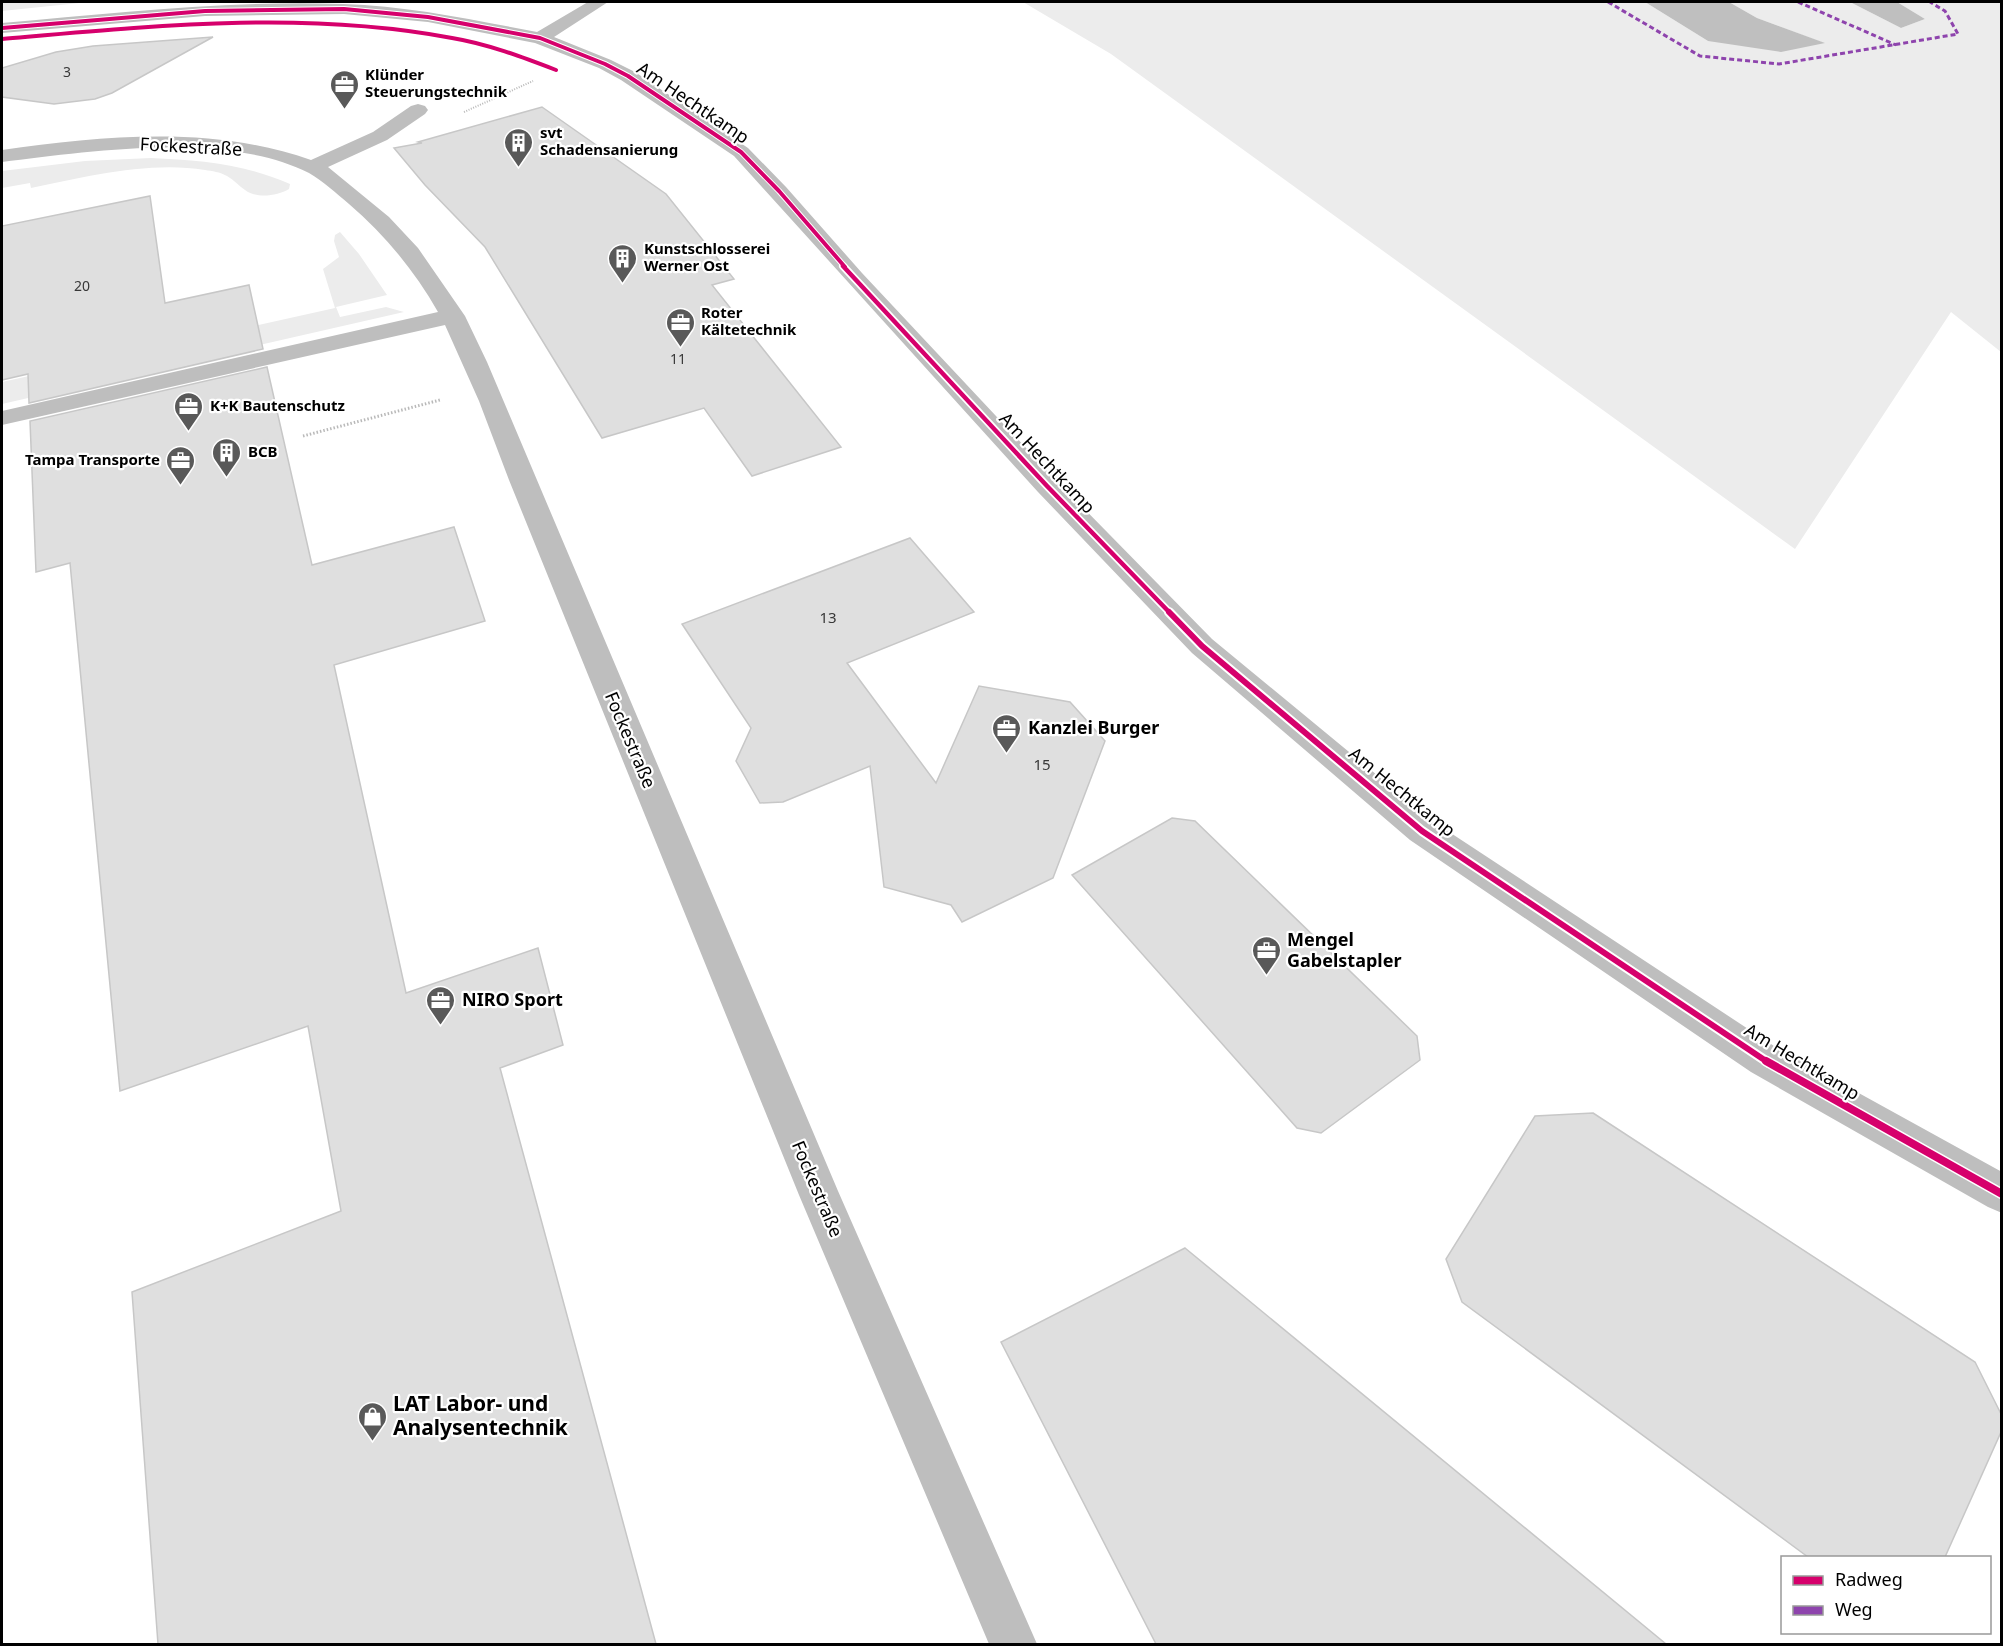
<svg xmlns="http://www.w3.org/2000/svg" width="2003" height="1646" font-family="'Noto Sans',sans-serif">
	<rect width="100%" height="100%" fill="#fff"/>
	<!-- green -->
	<path fill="#ececec" d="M2 2H89L2 11Z
		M1023 2H1645L1708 41 1824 43 1757 18 1729 2H1850L1901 28 1925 19 1897 2H2001V352L1951 312 1795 549 1111 54Z
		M151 158C199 160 245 164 290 184L289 189C277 196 257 199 245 190 239 186 234 180 227 176 220 172 212 171 205 170 148 161 86 177 31 188L30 183 2 188V171L85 161Z
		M340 232 359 254 387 295 336 307 340 317 386 307 404 312 2 404V382L335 308 323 269 339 257 334 241 335 235Z"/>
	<!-- water -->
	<path fill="#bfbfbf" d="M1645 2H1729L1757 18 1825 43 1781 52 1708 41Z
		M1850 2H1897L1925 19 1901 28Z"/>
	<!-- building -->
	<path fill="#dfdfdf" stroke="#c7c7c7" stroke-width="1.5" d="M213 37 112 93 95 99 54 104 2 97V68L56 52 93 46Z
		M542 107 666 194 734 279 712 285 841 447 752 476 704 408 602 438 485 247 425 185 394 148 422 143 418 142Z
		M150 196 165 303 249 285 263 349 29 403 28 374 2 380V226Z
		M267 367 312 565 454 527 485 621 334 665 406 993 538 948 563 1045 500 1068 656 1644H158L132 1292 341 1211 308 1026 120 1091 70 563 36 572 30 421Z
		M910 538 974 612 847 663 936 783 979 686 1070 702 1105 741 1053 878 962 922 951 905 884 887 870 766 783 802 760 803 736 761 751 728 682 624Z
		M1172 818 1195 821 1417 1036 1420 1060 1321 1133 1297 1128 1072 875Z
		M1593 1113 1975 1362 2001 1414V1432L1945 1557H1808L1462 1302 1446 1259 1535 1116Z
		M1185 1248 1666 1644H1156L1001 1342Z"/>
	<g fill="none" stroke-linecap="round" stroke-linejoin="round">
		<!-- path-far1 -->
		<path stroke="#b9b9b9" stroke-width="2" stroke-dasharray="1 1.5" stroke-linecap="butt" d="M464 112 533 81"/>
		<!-- path -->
		<path stroke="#b9b9b9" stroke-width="3" stroke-dasharray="1.5 2" stroke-linecap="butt" d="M303 436 440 400"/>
		<!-- minor -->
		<path fill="#bebebe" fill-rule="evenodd" d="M588 2H608L554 37 611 60 635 72 748 148 786 187 862 273 1056 480 1212 639 1434 822 1777 1048 2002 1172V1213L1988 1207 1751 1072 1410 840 1192 653 1038 492 734 156 621 80 599 68 535 43 428 22 344 14 205 16 2 33V23C115 13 229 0 343 4 409 6 473 20 537 32Z
			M418 104 425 106 428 110 425 114 387 140 328 167 389 217 418 248 465 316 487 362 838 1191 1037 1644H989L799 1195 509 480 479 401 445 325 2 425V411L438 312C414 270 385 235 349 204 336 193 323 181 309 173 227 131 90 151 2 162V150C104 136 212 125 311 160L373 132 411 106Z"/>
		<!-- quiet -->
		<path stroke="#8e44ad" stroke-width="3" stroke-dasharray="5 3" stroke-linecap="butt" d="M1608 2 1700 56 1779 64 1958 34 1945 11 1930 2
			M1798 2 1896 45"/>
		<defs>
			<path id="cycleway-far3" d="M2 28 205 11 344 9 428 17 540 38 605 64 628 76 741 152 779 191 845 267
				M2 39C151 26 304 10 452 38 488 44 522 57 556 70"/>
			<path id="cycleway-far2" d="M843 266 1047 486 1170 613"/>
			<path id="cycleway-far1" d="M1169 612 1202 646 1422 831 1769 1063"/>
			<path id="cycleway" d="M1766 1061 2002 1194"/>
		</defs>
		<!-- cycleway-far3 casing -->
		<use href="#cycleway-far3" stroke="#fff" stroke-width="6"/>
		<!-- cycleway-far2 casing -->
		<use href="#cycleway-far2" stroke="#fff" stroke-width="8"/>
		<!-- cycleway-far1 casing -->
		<use href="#cycleway-far1" stroke="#fff" stroke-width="10"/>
		<!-- cycleway casing -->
		<use href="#cycleway" stroke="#fff" stroke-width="11"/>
		<!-- cycleway-far3 -->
		<use href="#cycleway-far3" stroke="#d6006c" stroke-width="4"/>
		<!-- cycleway-far2 -->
		<use href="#cycleway-far2" stroke="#d6006c" stroke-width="4.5"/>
		<!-- cycleway-far1 -->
		<use href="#cycleway-far1" stroke="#d6006c" stroke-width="6"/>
		<!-- cycleway -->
		<use href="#cycleway" stroke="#d6006c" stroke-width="8"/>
	</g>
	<!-- icons -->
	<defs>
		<symbol id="office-pin" viewBox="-11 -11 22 30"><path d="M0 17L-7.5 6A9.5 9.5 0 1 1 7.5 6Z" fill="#595959" stroke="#fff"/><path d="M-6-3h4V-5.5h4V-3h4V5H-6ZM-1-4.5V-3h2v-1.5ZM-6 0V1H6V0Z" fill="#fff"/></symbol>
		<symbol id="building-pin" viewBox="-11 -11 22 30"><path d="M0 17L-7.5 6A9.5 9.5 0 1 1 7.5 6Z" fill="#595959" stroke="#fff"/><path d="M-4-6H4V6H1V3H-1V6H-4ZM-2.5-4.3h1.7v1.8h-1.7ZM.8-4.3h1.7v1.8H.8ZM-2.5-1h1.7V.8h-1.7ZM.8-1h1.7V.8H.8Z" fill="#fff"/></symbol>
		<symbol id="shop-pin" viewBox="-11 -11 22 30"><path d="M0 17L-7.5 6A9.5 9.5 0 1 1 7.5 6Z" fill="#595959" stroke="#fff"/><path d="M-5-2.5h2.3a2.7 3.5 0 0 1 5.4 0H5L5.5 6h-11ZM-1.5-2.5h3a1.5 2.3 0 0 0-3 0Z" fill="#fff"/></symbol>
	</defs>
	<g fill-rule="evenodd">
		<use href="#office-pin" x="328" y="68" width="33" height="45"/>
		<use href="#building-pin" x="502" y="126" width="33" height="45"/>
		<use href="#building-pin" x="606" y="242" width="33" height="45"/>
		<use href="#office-pin" x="664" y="306" width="33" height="45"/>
		<use href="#office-pin" x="172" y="390" width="33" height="45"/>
		<use href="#building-pin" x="210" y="436" width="33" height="45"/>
		<use href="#office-pin" x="164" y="444" width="33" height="45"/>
		<use href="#office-pin" x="990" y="712" width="33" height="45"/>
		<use href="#office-pin" x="1250" y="934" width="33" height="45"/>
		<use href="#office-pin" x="424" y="984" width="33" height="45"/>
		<use href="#shop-pin" x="356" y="1400" width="33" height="45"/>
	</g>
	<g text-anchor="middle" stroke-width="4.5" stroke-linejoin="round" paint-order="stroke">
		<!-- far-number labels -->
		<g font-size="14" fill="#383838">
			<text x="67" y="77">3</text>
			<text x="82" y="291">20</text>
			<text x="678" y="364">11</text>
		</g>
		<!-- far-poi labels -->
		<g font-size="15" font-weight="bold" fill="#000" stroke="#fff" text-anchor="start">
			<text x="365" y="80">Klünder<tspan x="365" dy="17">Steuerungstechnik</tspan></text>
			<text x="540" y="138">svt<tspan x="540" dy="17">Schadensanierung</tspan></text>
			<text x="644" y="254">Kunstschlosserei<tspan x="644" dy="17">Werner Ost</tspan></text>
			<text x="701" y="318">Roter<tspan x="701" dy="17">Kältetechnik</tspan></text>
			<text x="210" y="411">K+K Bautenschutz</text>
			<text x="248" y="457">BCB</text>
			<text x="160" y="465" text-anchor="end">Tampa Transporte</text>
		</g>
		<!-- number labels -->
		<g font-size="15" fill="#383838">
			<text x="828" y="623">13</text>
			<text x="1042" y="770">15</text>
		</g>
		<!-- street labels -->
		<g font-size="18" fill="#000" stroke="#fff">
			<text transform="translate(693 103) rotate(34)" y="6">Am Hechtkamp</text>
			<text transform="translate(191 147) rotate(3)" y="6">Fockestraße</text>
			<text transform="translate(1047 463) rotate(47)" y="6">Am Hechtkamp</text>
			<text transform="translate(630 740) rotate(67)" y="6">Fockestraße</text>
			<text transform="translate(1402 792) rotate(39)" y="6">Am Hechtkamp</text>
			<text transform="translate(1802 1062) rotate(31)" y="6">Am Hechtkamp</text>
			<text transform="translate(817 1189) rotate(67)" y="6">Fockestraße</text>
		</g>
		<!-- poi labels -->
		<g font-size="18" font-weight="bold" fill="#000" stroke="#fff" text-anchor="start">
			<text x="1028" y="734">Kanzlei Burger</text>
			<text x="1287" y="946">Mengel<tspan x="1287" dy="21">Gabelstapler</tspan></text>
			<text x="462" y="1006">NIRO Sport</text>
		</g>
		<!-- near-poi labels -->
		<g font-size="21" font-weight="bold" fill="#000" stroke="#fff" text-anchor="start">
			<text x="393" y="1411">LAT Labor- und<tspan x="393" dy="24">Analysentechnik</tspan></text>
		</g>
	</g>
	<!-- border -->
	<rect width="2003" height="1646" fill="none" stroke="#000000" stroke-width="6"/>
	<!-- legend -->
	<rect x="1781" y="1556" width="210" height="78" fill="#ffffff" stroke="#999999" stroke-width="1.5"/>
	<rect x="1793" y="1576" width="30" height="9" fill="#d6006c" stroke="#999999" stroke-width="1.5"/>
	<text x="1835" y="1586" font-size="18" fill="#000000">Radweg</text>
	<rect x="1793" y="1606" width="30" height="9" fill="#8e44ad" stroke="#999999" stroke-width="1.5"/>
	<text x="1835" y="1616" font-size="18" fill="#000000">Weg</text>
</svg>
